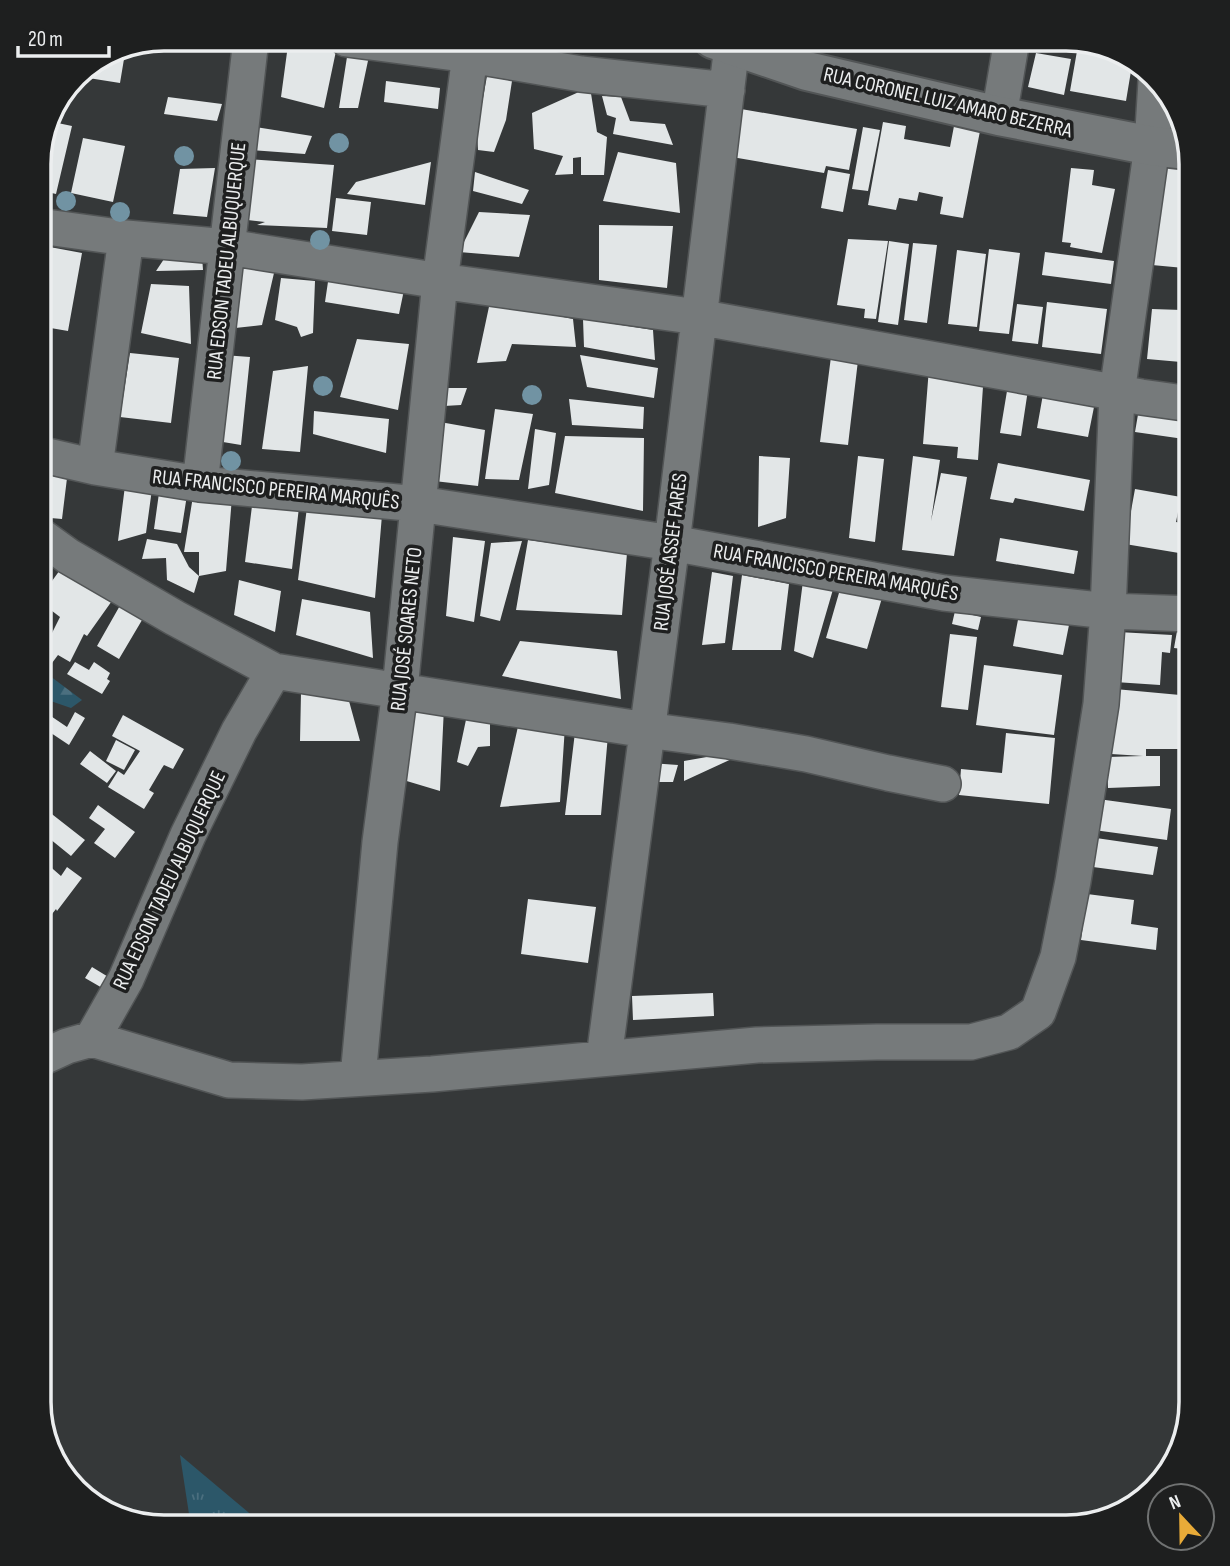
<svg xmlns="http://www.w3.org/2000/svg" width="1230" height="1566" font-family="'Sofia Sans Condensed',sans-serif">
	<defs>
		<pattern id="grass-tufts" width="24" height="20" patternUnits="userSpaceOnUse" patternTransform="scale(1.75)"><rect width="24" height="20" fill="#2c5769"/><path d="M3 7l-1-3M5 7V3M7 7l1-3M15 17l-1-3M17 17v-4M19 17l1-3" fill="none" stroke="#4b6f7f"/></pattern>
		<pattern id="forest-firs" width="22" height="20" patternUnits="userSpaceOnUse" patternTransform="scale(1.75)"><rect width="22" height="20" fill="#2c5769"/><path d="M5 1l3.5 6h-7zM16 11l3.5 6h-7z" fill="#4b6f7f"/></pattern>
	</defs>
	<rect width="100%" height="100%" fill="#353839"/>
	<!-- grass -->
	<path fill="url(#grass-tufts)" d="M180 1455 266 1527H191Z"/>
	<!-- forest -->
	<path fill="url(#forest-firs)" d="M50 676 82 700 71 708 39 697V678Z"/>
	<!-- building -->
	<path fill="#e2e6e7" d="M1033 39H1070L1069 47 1033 43Z
		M1080 41 1118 52V53L1079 49Z
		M288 45 336 51 324 108 281 97Z
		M1077 51 1133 59 1126 101 1070 91Z
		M125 53 120 83 82 77 83 69Z
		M1036 53 1071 59 1064 95 1028 87Z
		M369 56 358 108H339L347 57Z
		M487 76 512 81 506 120 494 152 478 150 477 131Z
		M386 81 440 88 438 109 384 102Z
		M590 87 597 132 607 137 604 175H581V157L573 158V174L555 175 563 156 534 149 532 113Z
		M602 96 621 97 630 121 665 124 673 145 613 134 616 118 607 115Z
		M168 97 222 104 217 121 164 114Z
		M741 109 857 129 849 170 826 166 824 173 732 157Z
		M48 121 72 126 56 194 39 190V155Z
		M883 122 906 126 904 139 950 147 954 126 980 131 963 218 940 214 943 197 919 192 917 201 899 198 896 210 868 205Z
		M249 126 312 136 305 154 239 149Z
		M863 127 880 130 868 191 852 189Z
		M83 138 125 146 113 202 71 193Z
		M618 152 676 163 680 213 603 201Z
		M1164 158 1191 164V273L1184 272V268L1152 265Z
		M248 159 334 165 327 228 257 225 265 222 239 219Z
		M431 162 425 205 347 194 356 182Z
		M215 168 207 217 173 214 180 169Z
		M1071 168 1094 170 1092 185 1115 189 1102 253 1070 247 1071 243 1062 242Z
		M828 170 850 174 843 212 821 208Z
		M475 172 529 190 522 204 473 191Z
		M336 198 371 202 367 235 332 231Z
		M479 212 530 215 519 257 459 252Z
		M599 225 673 226 667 288 599 280Z
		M848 239 888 241 876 319 864 318 865 309 837 305Z
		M889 241 909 244 898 325 878 322Z
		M913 243 937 245 927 323 904 320Z
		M39 245 82 253 68 331 39 326Z
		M989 249 1020 253 1009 334 979 331Z
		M957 250 986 254 977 327 948 324Z
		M1045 252 1114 261 1111 284 1042 275Z
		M202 256 203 270 156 271 164 259Z
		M240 266 274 273 262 325 226 329Z
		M329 275 404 290 399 314 325 302Z
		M281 278 315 281 313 333 301 337 297 327 275 320Z
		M151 284 189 286 191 344 141 333Z
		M490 302 573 319 576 347 512 344 506 361 477 363Z
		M1047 302 1107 309 1101 354 1042 347Z
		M1017 304 1043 307 1038 344 1012 341Z
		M1152 309 1182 310 1181 356 1185 314 1191 315V369L1180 368 1181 362 1147 359Z
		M583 319 653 330 655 360 584 347Z
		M357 339 409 344 398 410 340 397Z
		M832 349 859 352 848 445 820 442Z
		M130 353 179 358 171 423 120 417Z
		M223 355 250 357 241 445 217 441Z
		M580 355 658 368 654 398 587 387Z
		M308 366 300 452 262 449 273 371Z
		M929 368 984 372 978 460 957 458 958 447 923 444Z
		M1009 379 1029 383 1021 436 1000 433Z
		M1045 383 1097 392 1088 437 1037 428Z
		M446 388H467L461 405 444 406Z
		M1141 397 1191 404V440L1135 432Z
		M569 399 644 407 643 429 572 425Z
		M495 409 533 414 519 480 485 479Z
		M314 411 389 419 386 453 313 434Z
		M440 422 485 430 478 486 434 481Z
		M535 429 556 433 549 485 528 489Z
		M565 436 644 438 643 511 555 493Z
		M759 456 790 458 786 518 758 527Z
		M858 456 884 459 875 542 849 538Z
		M913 456 940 460 931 521 941 473 967 477 954 556 902 550Z
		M998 463 1090 480 1084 511 1015 498 1013 503 990 499Z
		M43 468 68 470 62 519 39 517Z
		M126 478 152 489 146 533 118 541Z
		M1135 489 1181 497 1176 522 1191 525V555L1125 544Z
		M194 490 232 497 226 571 199 576V552H184Z
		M159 493 187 495 181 533 154 529Z
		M253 498 299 507 292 569 245 562Z
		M307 507 382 515 375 598 298 580Z
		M453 537 485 541 474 622 446 616Z
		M1000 538 1078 551 1074 574 996 561Z
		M147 539 177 544 189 567 199 576 194 593 167 580 166 558 142 559Z
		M528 540 627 553 622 615 516 610Z
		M522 541 500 621 480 616 491 543Z
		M65 563 114 598 87 636 84 634 70 662 58 655 52 663 39 653V629L50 637 60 617 39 601V599Z
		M712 572 733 576 725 643 702 645Z
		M742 575 789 584 781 650H732Z
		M843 579 884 591 867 649 826 638Z
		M239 580 281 591 275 632 234 615Z
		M803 581 834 586 813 658 794 651Z
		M302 599 370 612 373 658 296 635Z
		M122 602 145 615 119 659 97 646Z
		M1020 609 1070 620 1063 655 1013 646Z
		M955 611 981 617 978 630 952 624Z
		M1177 631 1191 633V650L1174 648Z
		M1118 632 1172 635 1170 653 1162 652 1160 685 1115 682Z
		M950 634 977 637 968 710 941 707Z
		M520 641 617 651 621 699 502 676Z
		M75 662 89 670 94 662 110 673 107 679 110 681 102 694 67 674Z
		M984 665 1062 675 1054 735 976 725Z
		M1115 689 1191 696V749H1146V756H1160V786L1108 788 1107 757 1143 756 1111 754Z
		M301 693 349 701 360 741H300Z
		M444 707 440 791 400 779 411 709Z
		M39 708 67 727 75 712 85 718 69 745 39 725Z
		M123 715 184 749 173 769 164 765 162 768 149 790 154 793 144 809 108 787 118 771 124 775 140 751 112 736Z
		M467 715 490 718V746L478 747 468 766 457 762Z
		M519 722 565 726 560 802 500 807Z
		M576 724 608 735 601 815H565Z
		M1006 733 1055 738 1049 804 959 795 961 769 1002 773Z
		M116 740 135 750 124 770 106 761Z
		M90 751 116 771 107 783 80 764Z
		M741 751 736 757 684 781V761Z
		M650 763 678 765 673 782H650Z
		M1098 799 1171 809 1167 840 1094 830Z
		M39 804 85 840 71 856 39 830Z
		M98 805 135 832 115 858 94 843 105 829 89 818Z
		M1096 838 1158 847 1153 875 1093 867Z
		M39 857 61 876 67 867 82 878 57 911 56 909 52 914 39 903Z
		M1087 894 1134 900 1131 924 1158 928 1156 950 1081 940Z
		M528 899 596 907 588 963 521 954Z
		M92 967 110 978 104 989 85 978Z
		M713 993 714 1016 633 1020 632 996Z"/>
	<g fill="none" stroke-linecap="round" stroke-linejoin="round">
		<defs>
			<path id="minor" d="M347 39 470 55 581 74 727 90
				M999 116 1012 39
				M39 226 126 238 228 247 440 281 698 317 1141 397 1191 404
				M39 454 95 467 200 484 419 504 672 543 944 593 1108 611 1117 393 1152 146 1156 81
				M95 467 126 238
				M200 484 251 39
				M39 535 68 556 175 618 274 671 646 730 729 741 806 754 888 773 943 784
				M92 1039 229 1080 302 1082 432 1074 757 1045 877 1042H971L1009 1032 1038 1012 1058 957 1073 881 1101 704 1108 611 1191 614
				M604 1058 672 543 732 45
				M39 1059 67 1046 92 1039 126 979 188 835 239 731 274 671
				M358 1077 380 842 400 690 440 281 470 55"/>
			<path id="tertiary" d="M713 39 807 71 999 116 1152 146 1187 150"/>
		</defs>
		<!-- minor casing -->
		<use href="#minor" stroke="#525556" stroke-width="38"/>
		<!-- tertiary casing -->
		<use href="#tertiary" stroke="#525556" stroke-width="42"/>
		<!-- minor -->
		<use href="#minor" stroke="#767a7b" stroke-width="35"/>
		<!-- tertiary -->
		<use href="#tertiary" stroke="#767a7b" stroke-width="38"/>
	</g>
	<!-- trees -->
	<g fill="#7193a3">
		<circle cx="339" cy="143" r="10"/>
		<circle cx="184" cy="156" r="10"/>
		<circle cx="66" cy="201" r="10"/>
		<circle cx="120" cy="212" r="10"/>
		<circle cx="320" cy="240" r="10"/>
		<circle cx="323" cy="386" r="10"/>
		<circle cx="532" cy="395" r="10"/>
		<circle cx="231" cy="461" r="10"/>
	</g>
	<g text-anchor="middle" stroke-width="7" stroke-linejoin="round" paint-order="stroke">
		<!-- street labels -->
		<g font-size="21" fill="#eceeef" stroke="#1e1f1f">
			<text transform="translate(948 102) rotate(13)" y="7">RUA CORONEL LUIZ AMARO BEZERRA</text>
			<text transform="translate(226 261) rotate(-84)" y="7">RUA EDSON TADEU ALBUQUERQUE</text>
			<text transform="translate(276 489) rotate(6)" y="7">RUA FRANCISCO PEREIRA MARQUÊS</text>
			<text transform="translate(670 552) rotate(-83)" y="7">RUA JOSÉ ASSEF FARES</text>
			<text transform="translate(836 572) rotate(10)" y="7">RUA FRANCISCO PEREIRA MARQUÊS</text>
			<text transform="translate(406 629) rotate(-84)" y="7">RUA JOSÉ SOARES NETO</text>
			<text transform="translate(169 880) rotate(-65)" y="7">RUA EDSON TADEU ALBUQUERQUE</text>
		</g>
	</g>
	<!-- crop -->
	<path d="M0 0H1230V1566H0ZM164 51H1066A113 113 0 0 1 1179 164V1402A113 113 0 0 1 1066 1515H164A113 113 0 0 1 51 1402V164A113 113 0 0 1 164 51Z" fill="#1e1f1f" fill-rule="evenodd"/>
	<path fill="none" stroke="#eceeef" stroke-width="3.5" d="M164 51H1066A113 113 0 0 1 1179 164V1402A113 113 0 0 1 1066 1515H164A113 113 0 0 1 51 1402V164A113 113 0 0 1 164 51Z"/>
	<!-- north arrow -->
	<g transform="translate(1181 1517) rotate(338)"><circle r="33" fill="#1e1f1f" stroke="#707272" stroke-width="2"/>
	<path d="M0-5L12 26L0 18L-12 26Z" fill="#e9ab38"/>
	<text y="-10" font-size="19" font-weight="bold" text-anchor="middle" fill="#eceeef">N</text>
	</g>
	<!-- scale -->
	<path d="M18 46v10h91v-10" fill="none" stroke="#eceeef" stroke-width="3.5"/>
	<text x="28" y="46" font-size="21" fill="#eceeef" stroke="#1e1f1f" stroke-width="5" paint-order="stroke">20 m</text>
</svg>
